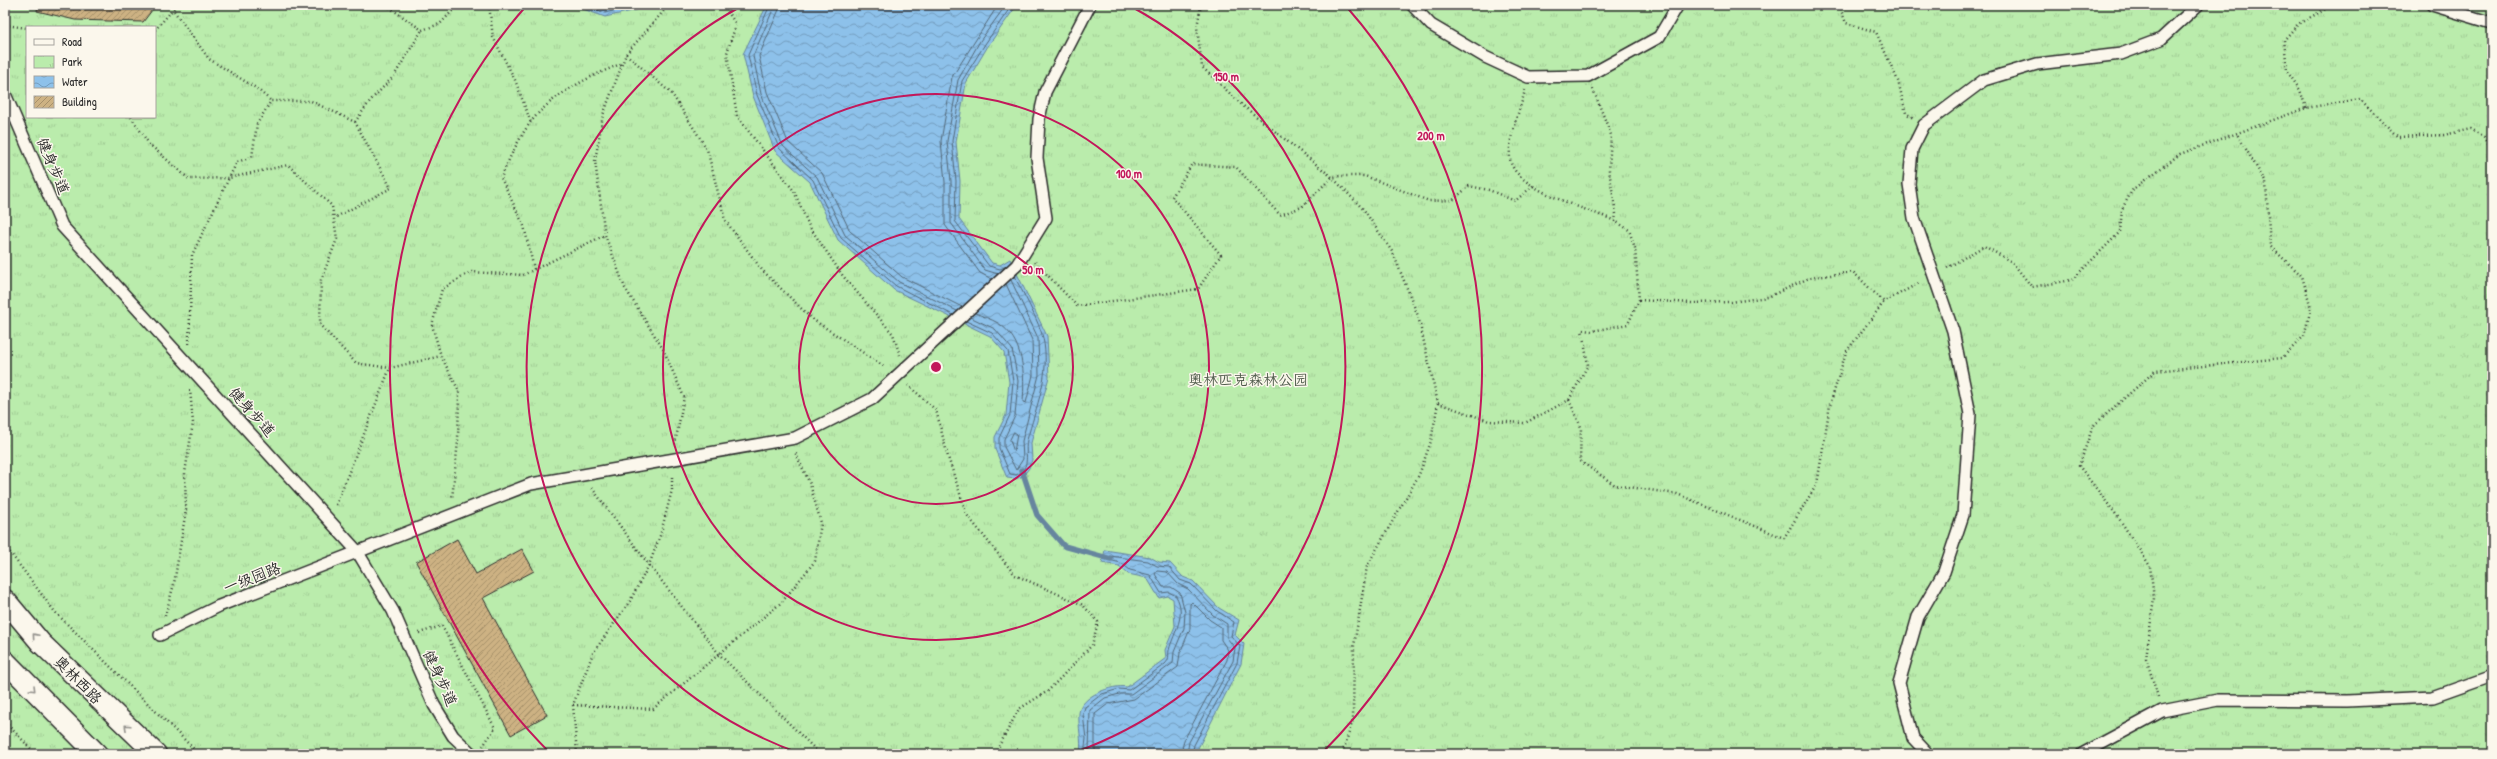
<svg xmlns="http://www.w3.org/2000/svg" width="2497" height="759" font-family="'Patrick Hand','LXGW WenKai TC',sans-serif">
	<defs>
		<pattern id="park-tufts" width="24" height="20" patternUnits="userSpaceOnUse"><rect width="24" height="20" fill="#baecac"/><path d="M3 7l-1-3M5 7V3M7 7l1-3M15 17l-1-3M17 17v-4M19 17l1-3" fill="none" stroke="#a0cb94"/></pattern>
		<pattern id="water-waves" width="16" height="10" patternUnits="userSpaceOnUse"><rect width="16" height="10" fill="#8dc1ea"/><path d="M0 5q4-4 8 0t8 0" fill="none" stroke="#739dbe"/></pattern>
		<pattern id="building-hatch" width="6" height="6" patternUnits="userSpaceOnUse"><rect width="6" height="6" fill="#cdb283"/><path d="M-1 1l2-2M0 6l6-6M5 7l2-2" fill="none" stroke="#a7916b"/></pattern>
	</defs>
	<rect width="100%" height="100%" fill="#ede2cc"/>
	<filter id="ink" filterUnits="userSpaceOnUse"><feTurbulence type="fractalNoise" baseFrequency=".025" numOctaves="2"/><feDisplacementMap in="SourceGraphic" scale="8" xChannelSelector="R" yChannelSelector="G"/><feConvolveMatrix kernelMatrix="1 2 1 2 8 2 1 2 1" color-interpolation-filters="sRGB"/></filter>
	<g filter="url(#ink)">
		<!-- park -->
		<path fill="url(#park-tufts)" stroke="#728c6c" fill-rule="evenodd" d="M5 5H2492V754H5ZM27 27H155V117H27Z"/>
		<!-- water -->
		<path fill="url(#water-waves)" stroke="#66859e" d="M572 5H643L637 10 605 17Z
			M767 5H1017L988 46 966 83 956 142 960 181 959 219 992 263 1000 265 1010 259 1047 336 1049 377 1031 443 1032 460 1029 468 1023 476 1016 479 1007 478 995 449V437L1006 415 1009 382 1004 352 990 336 894 290 838 240 810 182 775 151 753 96 743 54Z
			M1105 550 1150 557 1159 562 1170 563 1183 577 1193 581 1219 608 1239 620 1235 635 1244 644 1241 664 1195 754H1080C1082 740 1078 727 1079 713 1081 696 1112 684 1127 687L1166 658 1165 650 1175 626 1173 599 1168 596 1159 598 1147 578 1128 574 1119 566 1102 563Z"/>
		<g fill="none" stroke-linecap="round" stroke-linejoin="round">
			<!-- shore -->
			<path stroke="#526777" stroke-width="1" d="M584 5 605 13 636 5
				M770 5 748 55 757 95 779 148 813 180 841 238 896 286 953 315
				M775 5 753 56 761 94 783 146 817 177 845 235 899 282 957 311
				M781 5 759 56 767 92 788 142 822 173 850 231 902 277 962 307
				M1007 266 1000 269 989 266 955 221 956 181 952 141 962 81 985 44 1012 5
				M998 274 985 270 951 223V181L947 141 958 80 980 41 1006 5
				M992 279 980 273 945 225V182L941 141 952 77 998 5
				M975 313C982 316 991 319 998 323 1024 339 1025 375 1023 402L1026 403 1033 375 1032 340 1006 284
				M970 317 995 329 1012 349 1018 381 1015 416 1004 439V447L1016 470 1023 459 1022 441 1039 375 1038 338 1011 280
				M966 321 992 333 1008 351 1013 381 1010 415 999 438V448L1010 474 1016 475C1032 468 1024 453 1027 440 1036 407 1051 373 1043 338 1040 324 1022 290 1014 276
				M1014 432 1017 434 1014 452 1010 440Z
				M1084 754 1086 739 1083 714 1085 707 1102 694 1119 689 1129 690 1165 664C1170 659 1168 656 1169 650 1174 632 1187 615 1176 596L1169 592 1161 593 1150 575 1130 570 1121 563 1109 560 1110 556 1148 561 1157 566 1169 567 1180 580 1191 584 1217 611 1234 622 1231 636 1240 646 1237 663 1194 745 1192 754
				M1089 754 1090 710 1105 698 1119 694H1131L1173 663 1174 652 1184 628 1185 612 1180 593 1171 587H1163L1155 574 1157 571 1167 572 1178 584 1188 589 1213 615 1227 624V638L1235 648 1233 661 1189 742 1187 754
				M1095 754V714L1108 704 1134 699 1178 667 1180 653 1190 629V604L1192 602 1210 620 1221 627V640L1228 650 1227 660 1184 740 1181 754"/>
			<!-- stream -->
			<path stroke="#66859e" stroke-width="5.5" d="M1022 470 1037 515 1064 546 1111 559"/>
		</g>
		<!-- building -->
		<path fill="url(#building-hatch)" stroke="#2b2b2b" d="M38 5H156L143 22 75 20 37 11Z
			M457 539 476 574 522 549 534 571 483 598 547 715 511 735 416 562Z"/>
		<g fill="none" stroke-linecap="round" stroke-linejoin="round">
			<defs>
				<path id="pedestrian" d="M1412 5 1431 25 1485 57 1528 77 1588 76 1659 37 1678 5
					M2432 5 2492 23
					M5 94 62 226 357 551 393 611 434 705 453 736 472 754
					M160 635 219 606 531 484 795 438 872 399 1017 265 1046 218 1037 158 1039 119 1045 92 1090 5
					M1928 754 1913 738 1899 683 1918 617 1944 572 1963 515 1970 414 1953 331 1914 218 1909 184 1912 149 1924 125 1984 80 2037 64 2121 54 2161 39 2198 5
					M2082 754 2162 711 2218 700 2347 701 2433 697 2492 676"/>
				<path id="secondary" d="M5 600 41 643 156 754
					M5 661 97 754"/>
			</defs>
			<!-- pedestrian casing -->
			<use href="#pedestrian" stroke="#2b2b2b" stroke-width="14"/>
			<!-- secondary casing -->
			<use href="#secondary" stroke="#2b2b2b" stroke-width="23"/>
			<!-- path -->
			<path stroke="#2b2b2b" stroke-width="2.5" stroke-dasharray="1 3" stroke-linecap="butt" d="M386 5 422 30 440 24 458 5
				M489 5 493 37 515 80 531 123
				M669 5 626 54 603 115 595 161 605 235 625 288 663 349 684 397 675 444
				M723 5 736 24 727 53 737 116 794 191 809 226 843 276 893 334 900 355
				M1201 5 1197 27 1202 67 1242 105 1332 177 1364 210 1393 253 1418 316 1438 403 1431 441 1419 475 1367 566 1354 646 1353 720 1342 754
				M1839 5 1846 23 1876 32 1898 81 1906 113 1913 118
				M174 11 209 59 256 88 271 101
				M5 25 27 28
				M155 30 177 5
				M626 54 672 94 707 149 725 220 762 270 812 319 885 367
				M1593 89 1611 135 1609 170 1616 214 1615 222
				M2306 108 2300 90 2287 71 2284 40 2298 24 2333 5
				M131 117 149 144 189 179 229 178 237 162 252 157 257 124 271 101H311L355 122 391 188 334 218
				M355 122 370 101 394 76 422 30
				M1035 262 1077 306 1198 289 1221 255 1172 197 1192 164 1236 167 1280 215 1302 207 1332 177 1342 176H1365L1429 201 1453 200 1469 186 1489 190 1515 201 1534 185
				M1947 268 1984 246 2012 262 2032 287 2072 280 2120 232 2122 209 2133 189 2180 154 2306 108 2360 99 2398 137 2444 135 2471 129 2485 137 2492 153
				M534 269 524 226 501 178C507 164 513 150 521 137 542 98 584 79 623 63
				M1639 300 1693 303 1731 302 1768 297 1809 278 1853 272 1884 302
				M189 344 192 255 229 178 288 165 332 206 337 239 321 280 320 325 356 363 390 368 441 356 432 325 442 289 471 272 523 275 605 235
				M441 356 459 391 458 441 452 499
				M908 385 936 410 948 457 967 515 1015 575 1083 605 1098 622 1092 645 1048 691 1019 709 998 748 997 754
				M1569 400 1581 427 1580 461 1615 485 1677 494 1784 538 1817 484 1830 405 1846 352 1884 302 1921 282
				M1438 403 1489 421 1525 423 1569 400 1588 365 1582 330 1592 331 1628 324 1639 300 1635 248 1629 230C1623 226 1616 221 1608 218 1584 208 1512 188 1510 158 1508 134 1520 112 1525 90
				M592 488 649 565 719 654 820 754
				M336 505 390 368
				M5 546 55 612 199 754
				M165 616 174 584 186 510 185 473 193 423 190 389
				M419 633 442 626 495 728 483 746
				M2158 697 2146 658 2154 598 2150 566 2118 517 2079 466 2093 426 2155 371 2282 358 2304 336 2311 308 2302 276 2270 246 2266 183 2237 134
				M573 705 653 709 782 602 815 561 821 523 810 484 795 452
				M5 722 36 754
				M577 754 573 705 593 653 630 601 649 565 660 536 672 490V475"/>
			<!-- pedestrian -->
			<use href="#pedestrian" stroke="#fbf7ec" stroke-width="11"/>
			<!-- secondary -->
			<use href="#secondary" stroke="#fbf7ec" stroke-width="20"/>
		</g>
		<!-- one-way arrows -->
		<defs><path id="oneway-chevron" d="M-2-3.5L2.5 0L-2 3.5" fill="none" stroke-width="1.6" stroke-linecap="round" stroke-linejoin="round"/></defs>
		<g stroke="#93918c">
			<use href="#oneway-chevron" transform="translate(35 636) rotate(-131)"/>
			<use href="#oneway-chevron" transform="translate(33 689) rotate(45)"/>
			<use href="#oneway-chevron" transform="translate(127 727) rotate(-137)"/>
		</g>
	</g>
	<!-- distance rings -->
	<g fill="none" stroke="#c2185b" stroke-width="2">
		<circle cx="936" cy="367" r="137"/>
		<circle cx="936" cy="367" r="273"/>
		<path d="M799 753A410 410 0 0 1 740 7M1132 7A410 410 0 0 1 1073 753"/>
		<path d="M550 753A546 546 0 0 1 527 5M1345 5A546 546 0 0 1 1322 753"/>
	</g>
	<g text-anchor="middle" stroke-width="3" stroke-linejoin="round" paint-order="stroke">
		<!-- street labels -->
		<g font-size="15" fill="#2b2b2b" stroke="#fbf7ec">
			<text transform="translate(53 166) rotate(67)" y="5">健身步道</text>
			<text transform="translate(252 412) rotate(48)" y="5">健身步道</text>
			<text transform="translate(252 578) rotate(-21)" y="5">一级园路</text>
			<text transform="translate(440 678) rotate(65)" y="5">健身步道</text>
			<text transform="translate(78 680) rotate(45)" y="5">奥林西路</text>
		</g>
		<!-- park labels -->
		<g font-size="15" fill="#4f5b4b" stroke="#fbf7ec">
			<text x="1248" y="385">奥林匹克森林公园</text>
		</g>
	</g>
	<circle cx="936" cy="367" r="6" fill="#c2185b" stroke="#fbf7ec" stroke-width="2"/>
	<g font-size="12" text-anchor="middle" font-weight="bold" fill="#c2185b" stroke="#fbf7ec" stroke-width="3" stroke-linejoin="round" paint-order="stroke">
		<text x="1226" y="81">150 m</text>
		<text x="1431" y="140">200 m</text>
		<text x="1129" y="178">100 m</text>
		<text x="1033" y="274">50 m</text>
	</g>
	<!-- margin -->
	<rect width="2497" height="759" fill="none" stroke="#fbf7ec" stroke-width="20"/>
	<rect x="10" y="10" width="2477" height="739" fill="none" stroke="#2b2b2b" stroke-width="1.5" filter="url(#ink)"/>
	<!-- legend -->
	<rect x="26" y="26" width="130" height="92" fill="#fbf7ec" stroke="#a8a59f"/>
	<rect x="34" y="39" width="20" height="6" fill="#fbf7ec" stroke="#a8a59f"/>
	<text x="62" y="46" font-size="12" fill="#2b2b2b">Road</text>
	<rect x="34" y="56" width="20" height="12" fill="url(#park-tufts)" stroke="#a8a59f"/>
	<text x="62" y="66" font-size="12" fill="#2b2b2b">Park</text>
	<rect x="34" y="76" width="20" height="12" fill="url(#water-waves)" stroke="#a8a59f"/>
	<text x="62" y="86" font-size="12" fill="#2b2b2b">Water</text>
	<rect x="34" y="96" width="20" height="12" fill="url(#building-hatch)" stroke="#a8a59f"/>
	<text x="62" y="106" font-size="12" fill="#2b2b2b">Building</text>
</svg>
